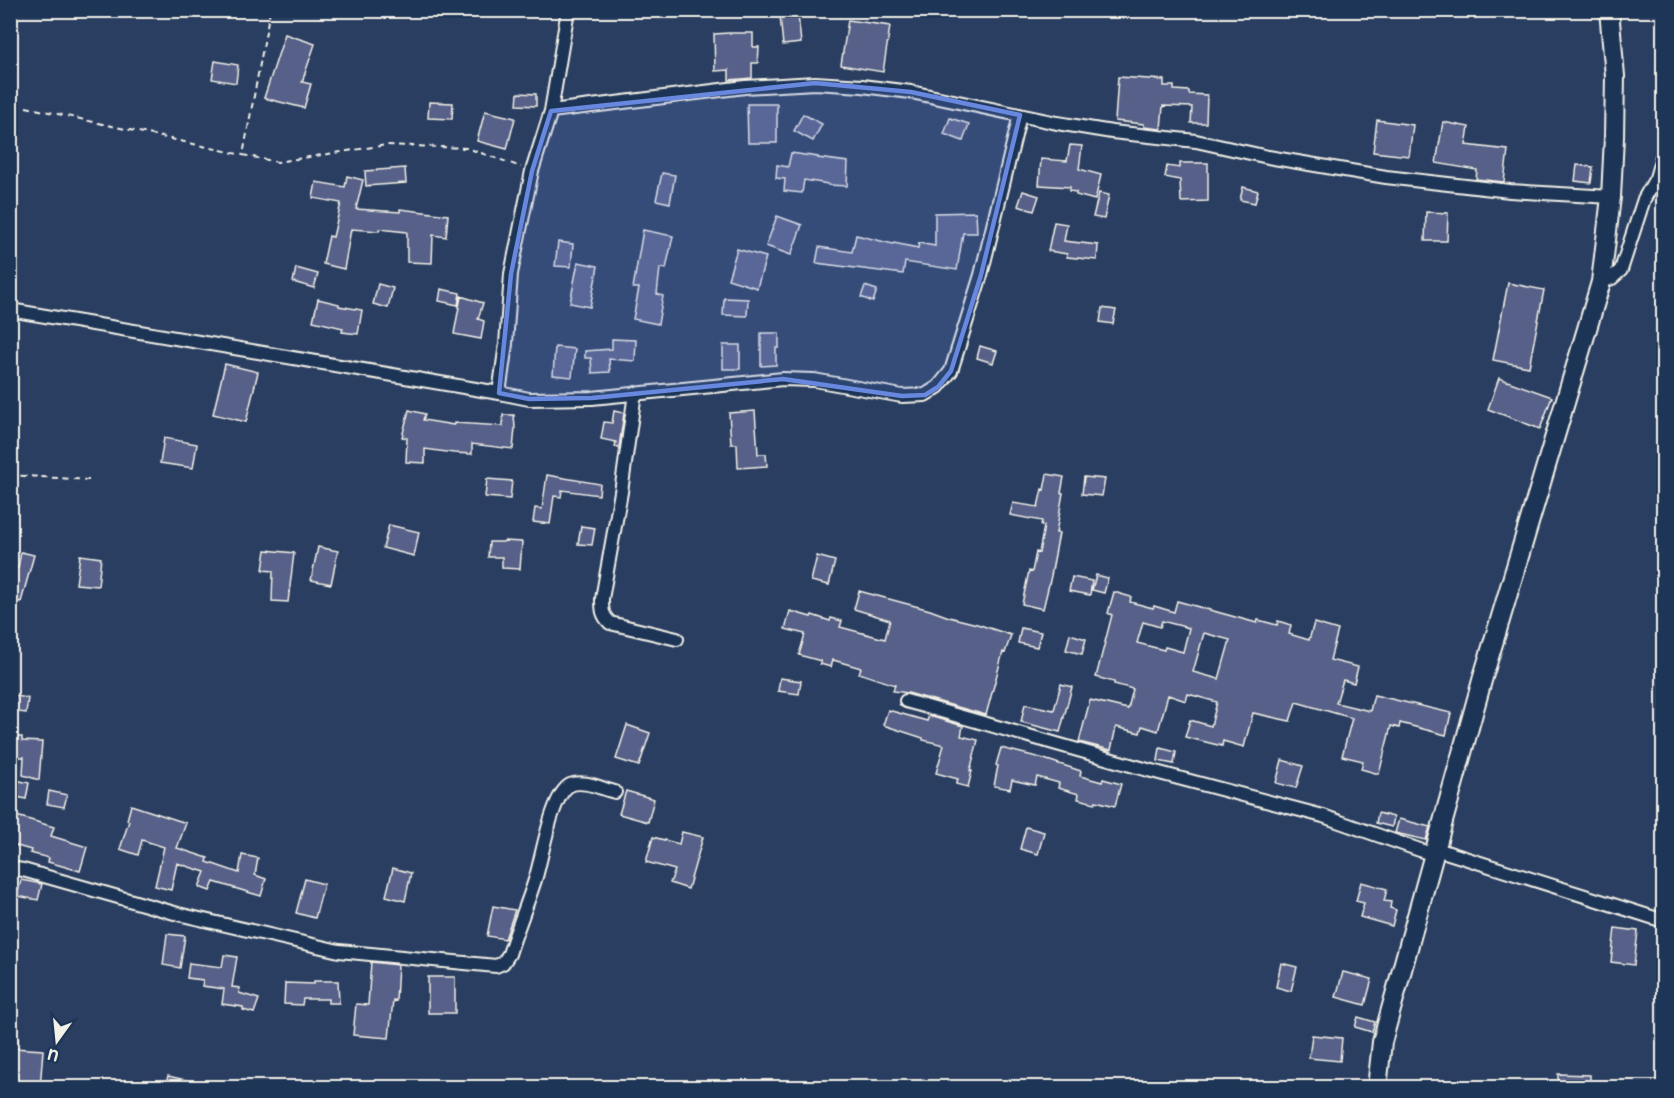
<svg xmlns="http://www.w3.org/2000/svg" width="1674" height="1098" font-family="Mali,sans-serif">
	<rect width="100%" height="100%" fill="#293e61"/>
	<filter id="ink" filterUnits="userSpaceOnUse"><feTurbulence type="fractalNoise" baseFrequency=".0167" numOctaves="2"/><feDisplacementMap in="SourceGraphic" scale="12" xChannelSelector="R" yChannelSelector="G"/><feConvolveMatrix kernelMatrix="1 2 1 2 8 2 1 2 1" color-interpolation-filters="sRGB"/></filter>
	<g filter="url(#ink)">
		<!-- building -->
		<path fill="#576188" stroke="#f4f1e8" stroke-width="1.5" fill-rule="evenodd" d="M798 15 801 43 783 45 780 16Z
			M848 20 890 26 883 72 841 65Z
			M729 33H753V47H759L758 63H752V78L729 80V70L715 71 714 34Z
			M285 34 315 44 302 82 311 84 304 108 264 98Z
			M215 61 238 65 236 83 212 79Z
			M1118 77 1164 80V86H1174V90L1189 91V94L1207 95 1206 123H1191L1192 107 1163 106 1161 129 1144 127V124L1115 121Z
			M518 93 536 94V106L517 105Z
			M429 102 453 103 452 119 428 118Z
			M747 104H777V143H748Z
			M485 111 515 118 507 149 477 141Z
			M803 114 822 124 813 141 794 131Z
			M950 118 969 124 963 141 944 134Z
			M1377 120 1413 125 1409 156 1373 152Z
			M1443 122 1469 127 1466 145 1508 150 1504 182 1476 179 1477 170 1436 163Z
			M1070 145 1082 146 1079 169 1101 175 1095 200 1076 195V192L1069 191 1070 187 1039 185 1041 159 1067 161Z
			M791 153 818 157V158L848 162 847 186 828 185V184L804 180 802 193 784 191 785 179 776 178 777 165 788 167Z
			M1180 163H1208V201L1181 202 1180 180 1165 177 1167 166 1180 168Z
			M1577 165 1593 167 1591 183 1575 181Z
			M405 168 406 183 366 186 365 171Z
			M662 173 675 175 670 203 656 200Z
			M347 176 363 180 356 209 400 212V209L448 215 446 237 433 235 432 263 407 262V232L379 229V231L351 229 344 269 323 264 329 236 333 237 341 203 313 198 316 182 345 187Z
			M1243 187 1258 191 1255 203 1240 200Z
			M1023 191 1039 196 1034 211 1018 206Z
			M1099 193 1109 195 1104 219 1093 217Z
			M976 212 977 233H963L957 270 905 262 903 274 816 263 819 247 852 252 856 235 893 244 894 243 918 248 919 243 935 246V213Z
			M1426 212 1448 213 1447 241H1425Z
			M777 216 802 225 791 255 766 246Z
			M1054 222 1067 224 1064 241 1098 245 1097 260 1067 257V254L1048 251Z
			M643 230 673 236 666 269 660 268 657 294 663 296 658 324 633 319 639 288H633Z
			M558 242 573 244 571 267 555 266Z
			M737 249 766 257 757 288 728 279Z
			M578 262 598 266 590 307 570 303Z
			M296 268 318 274 314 288 293 282Z
			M1508 283 1544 290 1529 367 1493 360Z
			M378 284 393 288 388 308 373 304Z
			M865 286 877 290 873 302 861 297Z
			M441 289 460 293 458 305 439 301Z
			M461 296 483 303 478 319 484 321 481 339 454 334Z
			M724 298 748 299 747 316 723 315Z
			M318 299 339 304V306L362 310 358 334 342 332 343 328 313 321Z
			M1102 308 1116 310 1113 324 1100 322Z
			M761 333H779V348H776V365L761 366Z
			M612 339 636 340 635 361 609 359 610 372 592 373 591 358H585V351L612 349Z
			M723 345H740V369H723Z
			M980 346 997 351 993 363 977 358Z
			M555 347 575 349 572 377 553 375Z
			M225 364 258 372 246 422 213 414Z
			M1499 378 1552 397 1540 429 1488 409Z
			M409 410 425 414 423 420 454 425V423L503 426V415H514L515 428 513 449 472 444V454L454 453 425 449V463L406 462 407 438 402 437Z
			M614 411 624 413 619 447H615L616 442 601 439 604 422 612 423Z
			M755 411 758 454H766L767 466 738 468 737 444H731L729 413Z
			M164 438 197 444 193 468 160 463Z
			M1047 474 1064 477 1061 493H1063L1056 533H1059L1051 576 1043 609 1022 604 1029 571 1032 572 1036 552 1039 553 1044 526 1041 525 1042 521 1010 515 1013 503 1038 507 1042 489 1044 490Z
			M547 475 600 484 599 495 562 490 561 497 554 496 550 524 533 522 535 508 542 509Z
			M1084 477 1105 479 1102 496 1082 494Z
			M487 479 512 481 510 499 485 497Z
			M389 525 419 532 414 556 383 548Z
			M581 526 595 528 592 545 578 544Z
			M504 541 522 542 520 569 502 568V557H488L489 542H503Z
			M318 547 338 551 331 584 311 580Z
			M266 550 294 553 288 602 272 601 273 571 263 570Z
			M21 552 34 555 21 602 10 599V567L18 568Z
			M80 555 101 558 98 586 76 584Z
			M817 556 835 561 829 585 811 581Z
			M1096 575 1108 578 1104 593 1092 590Z
			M1072 577 1092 581 1090 595 1069 591Z
			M859 591 930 610 949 617 977 624 1011 635 1005 653 1003 652 986 715 908 693 893 691 895 685 859 673 861 668 833 660 831 667 820 664 821 661 799 655 805 634 785 629 790 611 811 617 812 615 830 621 831 618 842 621 840 627 885 639 890 620 854 609Z
			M1114 592 1131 597 1130 602 1153 608 1154 606 1174 612 1177 601 1257 623 1258 620 1277 625 1278 621 1291 625 1289 634 1309 640 1314 623 1338 630 1330 660 1358 667 1354 683 1343 680 1336 703 1370 711 1374 695 1451 713 1446 735 1400 723 1399 728 1391 726 1379 774 1361 769 1363 761 1342 756 1352 718 1296 702 1290 721 1253 713 1244 747 1223 741 1222 746 1185 737 1190 720 1211 726 1217 702 1188 694 1186 701 1168 695 1158 731 1142 726 1140 733 1116 727 1111 750 1079 742 1090 700 1128 709 1133 689 1114 684V682L1096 677 1112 615 1108 613ZM1162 621 1189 628 1183 652 1165 647 1164 650 1137 643 1143 622 1160 627ZM1204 633 1230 640 1219 679 1193 672Z
			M1021 628 1041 632 1037 647 1018 643Z
			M1070 634 1086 639 1082 654 1066 650Z
			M780 678 801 681 799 694 778 691Z
			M1061 684 1072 687 1060 732 1021 722 1025 704 1054 710Z
			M10 695 28 698 26 713 10 711Z
			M888 710 927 721 929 716 963 726 961 736 978 740 970 771H972L968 787 956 784 958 779 936 773 944 745 923 740V738L883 725Z
			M627 725 650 733 639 766 616 759Z
			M11 737H22V741L42 742 39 780 23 775 24 757H12Z
			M1001 748 1041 758 1081 771 1080 776 1102 782 1103 779 1121 784 1115 806 1096 801 1095 803 1078 799 1079 794 1058 788 1059 783 1037 777 1035 785 1012 780 1010 789 994 786 998 766 996 765Z
			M1160 748 1176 752 1174 764 1158 761Z
			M1282 760 1303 766 1296 788 1276 783Z
			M16 780 29 783 26 799 13 796Z
			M49 791 67 795 64 807 47 804Z
			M626 791 654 799 648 822 619 814Z
			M131 805 186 823 177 848 208 858 207 862 239 873 242 855 258 858 255 875 266 879 261 896 214 882 210 891 199 887 205 872 177 863 171 890 155 886 164 847 142 840 138 855 120 849 129 821 127 820Z
			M1378 813 1394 817 1392 827 1376 823Z
			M10 814 54 827 51 836 87 847 80 871 48 862 49 858 30 853 31 850 10 844Z
			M1399 819 1430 827 1426 840 1395 833Z
			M1026 827 1044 832 1038 854 1020 849Z
			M682 832 703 837 688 889 670 883 675 870 646 862 653 837 679 844Z
			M393 868 411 873 405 901 386 896Z
			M305 879 324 884 315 918 296 913Z
			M21 880 42 884 38 900 17 896Z
			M1361 882 1387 889 1384 901 1391 902 1390 908 1396 910 1392 926 1360 917 1364 903 1356 901Z
			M493 906 515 910 505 939 487 936Z
			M1615 928 1638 931 1634 965 1611 962Z
			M167 934 185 936 180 968 163 965Z
			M224 955 237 957 232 987 240 988 239 993 259 999 254 1013 243 1010V1007L222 1004 224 989 202 986 203 980 187 978 189 963 222 967Z
			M371 962 398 965 396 1001 393 1000 389 1038 353 1035 356 1004 368 1005Z
			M1281 963 1297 967 1291 991 1276 987Z
			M1343 972 1372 979 1365 1005 1336 997Z
			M428 977H455V1013H428Z
			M314 981H338L339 1003H328V999H303L302 1005 284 1004 285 983 314 984Z
			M1358 1017 1375 1022 1372 1032 1355 1027Z
			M1312 1035 1342 1038 1340 1061 1309 1058Z
			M13 1048 43 1050 40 1088H10Z
			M1558 1074 1590 1075V1088H1558Z
			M168 1076 199 1083V1088H165Z"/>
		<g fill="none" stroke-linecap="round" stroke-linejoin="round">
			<defs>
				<path id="street" d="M551 111 568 10
					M1656 178 1664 150
					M1601 282 1612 278 1621 270 1644 199 1656 178H1664
					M10 310 499 393 506 344 511 274 532 171 551 111 745 87 815 83 862 86 911 92 1057 123 1112 132 1196 141 1268 157 1386 177 1510 191 1611 197
					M499 393 529 399 592 398 783 379 814 380 902 396 925 395 938 387 951 371 981 275 1020 115
					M635 393 621 492 602 599C602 610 602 615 610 623L677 639
					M906 701 1148 770 1323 816 1434 855
					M1436 849 1664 921
					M10 868 23 870 178 914 339 951 496 966 503 963 509 954C517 929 527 905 535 880 542 859 551 795 570 785 583 779 602 789 615 792
					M10 1040H11"/>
				<path id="secondary" d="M1377 1088 1382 1042 1483 677 1601 282 1611 197 1614 137 1615 76 1609 10"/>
			</defs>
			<!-- street casing -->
			<use href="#street" stroke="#f4f1e8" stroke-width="16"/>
			<!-- secondary casing -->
			<use href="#secondary" stroke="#f4f1e8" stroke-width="22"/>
			<!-- path -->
			<path stroke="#f4f1e8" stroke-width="2" stroke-dasharray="6 4.5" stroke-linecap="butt" d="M270 10 243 155 277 162 386 145 467 148 521 167
				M26 107 243 155
				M10 475 89 480"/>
			<!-- street -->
			<use href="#street" stroke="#1d3557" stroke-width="12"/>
			<!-- secondary -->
			<use href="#secondary" stroke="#1d3557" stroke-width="18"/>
		</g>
	</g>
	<!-- marked area -->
	<path fill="#6887de" fill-opacity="0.2" stroke="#6887de" stroke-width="4.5" stroke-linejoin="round" d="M815 83 911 92 1020 115 981 275 951 371 938 387 925 395 902 396 783 379 592 398 529 399 499 393 511 274 532 171 551 111Z"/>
	<!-- margin -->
	<rect width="1674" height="1098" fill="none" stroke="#1d3557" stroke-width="36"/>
	<rect x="18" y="18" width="1638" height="1062" fill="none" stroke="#f4f1e8" stroke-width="2" filter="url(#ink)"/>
	<!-- north arrow -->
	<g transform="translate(57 1041) rotate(195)" stroke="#1d3557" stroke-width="4.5" paint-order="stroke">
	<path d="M0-4.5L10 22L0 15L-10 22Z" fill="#f4f1e8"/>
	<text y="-9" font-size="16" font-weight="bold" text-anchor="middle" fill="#f4f1e8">U</text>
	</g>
</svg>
